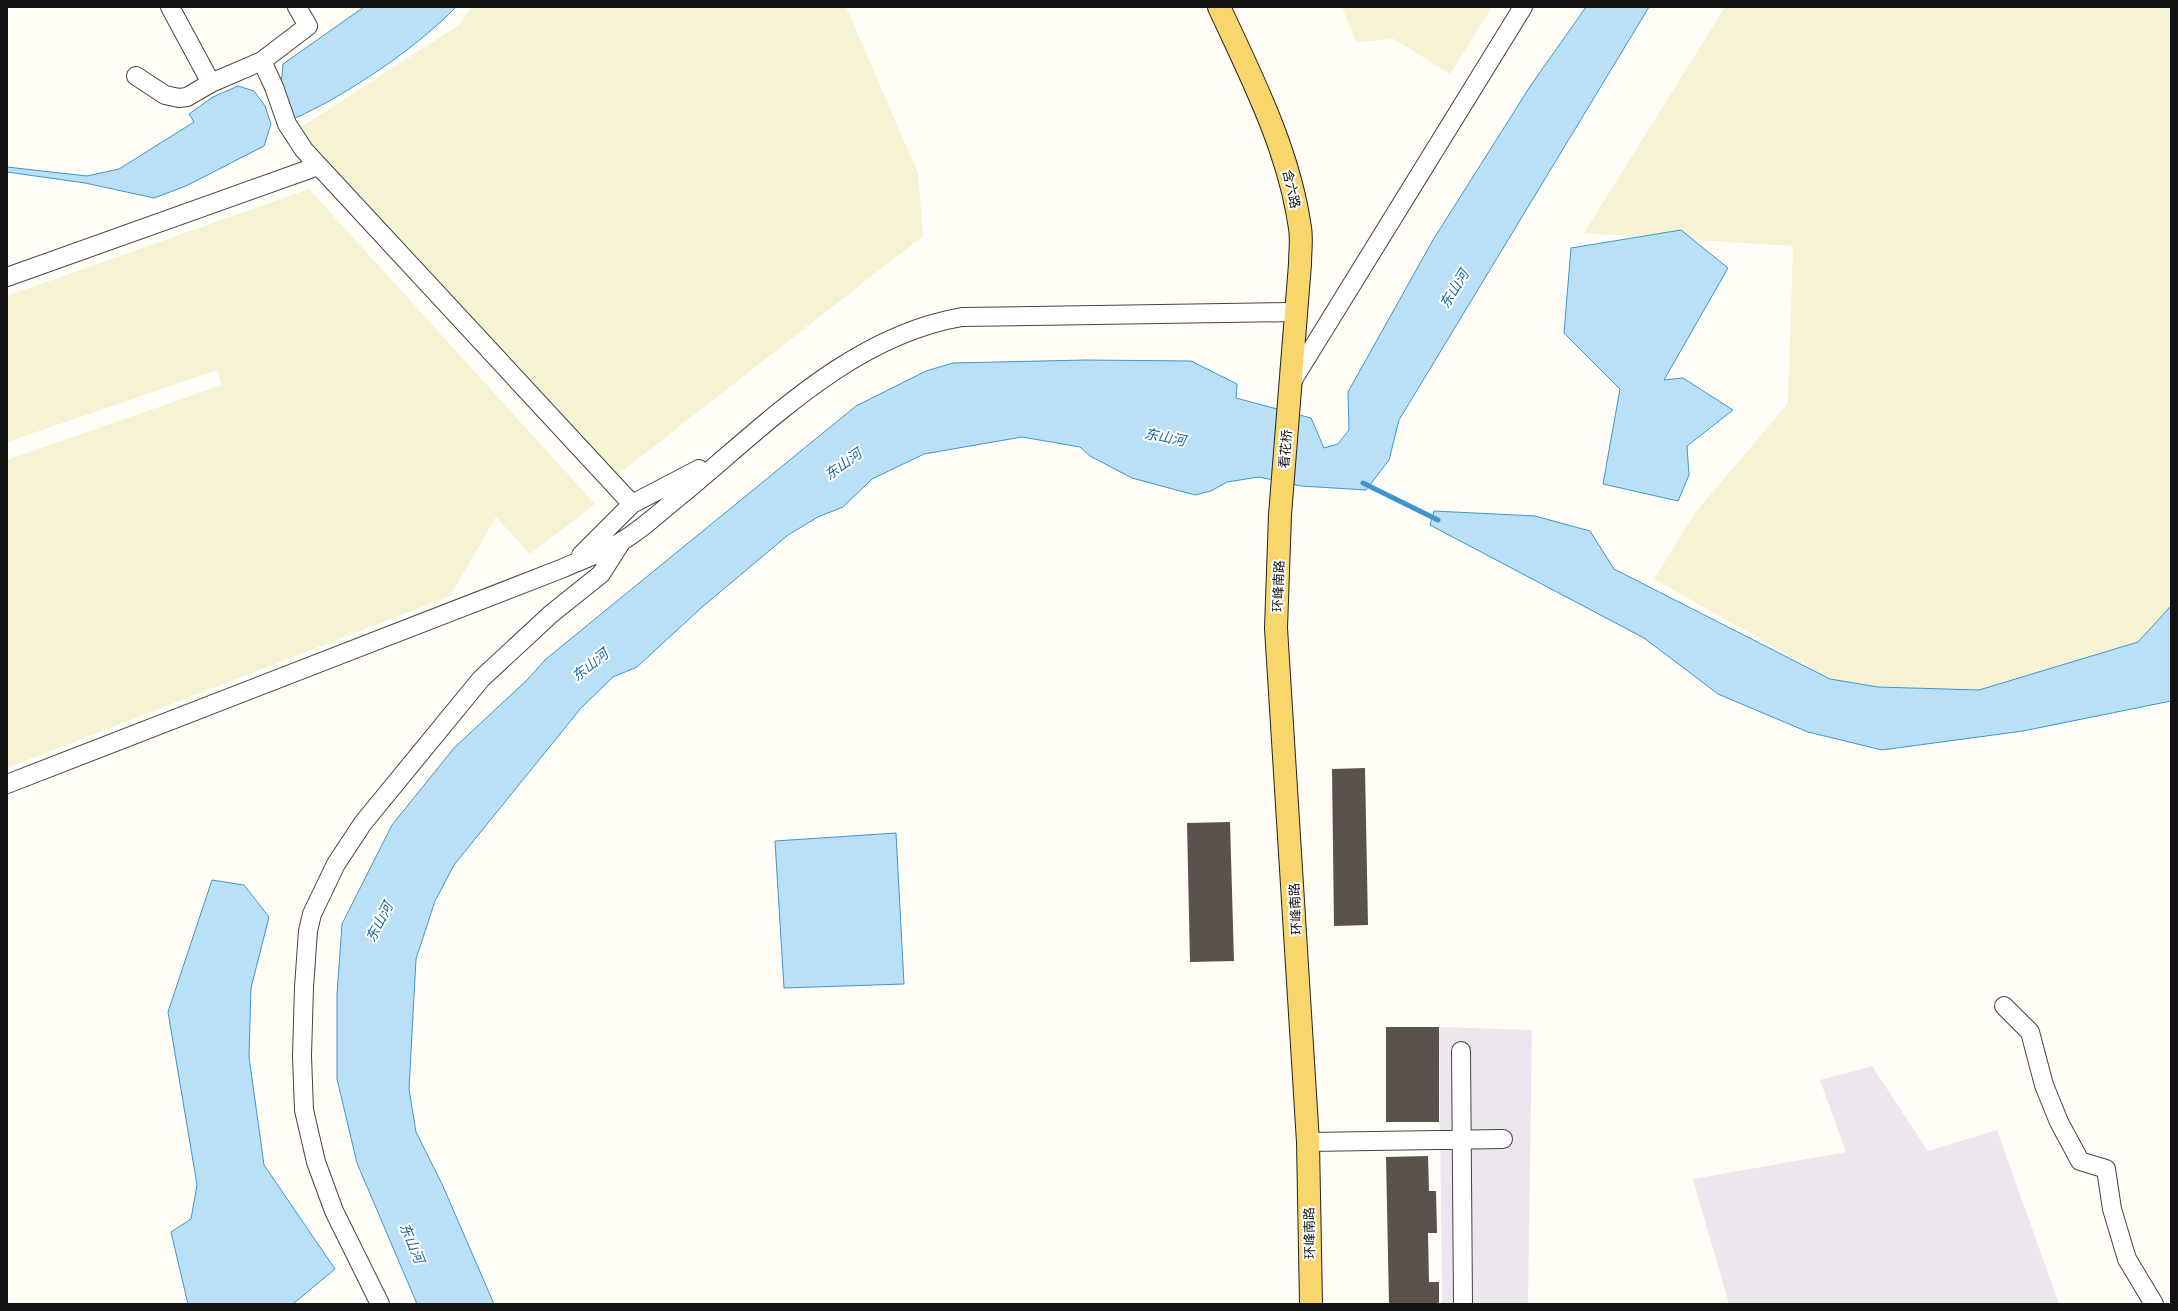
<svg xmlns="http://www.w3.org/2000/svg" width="2178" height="1311" font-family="'Crimson Pro','Noto Sans SC',serif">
	<rect width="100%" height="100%" fill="#fffdf5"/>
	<!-- industrial -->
	<path fill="#eee6ef" d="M1439 1027 1532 1030 1528 1304H1442Z
		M1872 1066 1928 1151 1997 1130 2059 1304H1729L1693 1179 1846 1152 1820 1080Z"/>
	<!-- farmland -->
	<path fill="#f6f3d4" d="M472 7H846L918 173 923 236 616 476 295 131 459 25Z
		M1342 7H1492L1450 74 1394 39 1356 42Z
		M1725 7H2171V633L1979 690 1878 687 1830 679 1654 579 1695 513 1788 403 1793 246 1584 233Z
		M309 189 595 504 530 554 496 517 450 596 7 768V460L222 385 217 370 7 442V296Z"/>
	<!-- water -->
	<path fill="#b9e0f7" stroke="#3f96cf" d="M364 7H456C418 47 344 97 293 119L280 97 283 64Z
		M1586 7H1649L1399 420 1389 460 1366 490 1301 486 1259 477 1227 482 1211 491 1195 495 1132 478 1090 456 1080 447 1022 437 924 454 872 479 843 507 818 517 788 535 701 608 637 667 613 677 581 708 454 865 435 901 416 959 409 1089 416 1132 442 1184 494 1304H417L357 1163 337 1079V994L342 924 392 825 454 748 527 680 546 659 856 406 926 371 953 363 1087 360 1191 361 1237 384 1236 398 1311 418 1324 448 1338 444 1349 430 1348 392 1433 240 1531 85Z
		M238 86 254 91 265 106 271 124 264 146 186 186 154 198 85 183 7 172V167L87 176 119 169 194 122 189 114 213 97Z
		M1681 230 1728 268 1664 380 1683 378 1733 410 1687 446 1689 475 1678 501 1603 484 1620 389 1564 333 1571 248Z
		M1434 511 1535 516 1590 531 1614 569 1830 679 1878 687 1979 690 2138 642 2171 606V701L2023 731 1882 750 1808 732 1718 694 1644 638 1430 525Z
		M896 833 904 984 784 988 775 841Z
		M212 880 244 885 269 917 251 988 249 1057 264 1165 335 1269 293 1304H188L171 1232 191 1219 197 1185 168 1012Z"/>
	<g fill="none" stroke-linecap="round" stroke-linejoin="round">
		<!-- stream -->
		<path stroke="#3f96cf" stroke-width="5" d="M1363 483 1438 520"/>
	</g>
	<!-- building -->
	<path fill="#5a524d" d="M1365 768 1368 925 1334 926 1332 769Z
		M1230 822 1234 961 1190 962 1187 823Z
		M1386 1027H1439V1122H1386Z
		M1428 1156 1429 1191H1436L1437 1233H1428L1429 1282H1439V1304H1389L1386 1157Z"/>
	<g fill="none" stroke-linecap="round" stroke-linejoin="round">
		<defs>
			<path id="minor" d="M170 7 211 83
				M262 61 274 87 287 124 304 150 632 504
				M136 76 165 95 179 98 187 97 211 83 262 61 308 26 297 7
				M7 277 318 166
				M1291 383 1523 7
				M581 555 632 504 699 469
				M7 784 561 569C581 560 603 553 622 541 643 529 662 510 681 495 765 426 850 336 962 317L1295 312
				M2004 1006 2030 1032 2044 1085 2059 1122 2080 1161 2106 1169 2112 1209 2127 1259 2154 1304
				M1461 1051 1463 1304
				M1308 1142 1503 1139
				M380 1304 334 1211 316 1162 304 1110 302 1056 304 987 308 931 312 914 336 864 363 823 481 679 551 614 601 574 622 541"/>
			<path id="major" d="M1219 7C1252 78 1289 150 1300 228 1302 239 1300 252 1300 264L1280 515 1276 628 1308 1142 1311 1304"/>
		</defs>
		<!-- minor casing -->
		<use href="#minor" stroke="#444" stroke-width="20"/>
		<!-- major casing -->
		<use href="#major" stroke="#222" stroke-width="24"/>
		<!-- minor -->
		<use href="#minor" stroke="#fff" stroke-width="18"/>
		<!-- major -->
		<use href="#major" stroke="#f9d66b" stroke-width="22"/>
	</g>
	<g text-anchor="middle" stroke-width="4" stroke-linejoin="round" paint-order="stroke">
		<!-- street labels -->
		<g font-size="13" fill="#111" stroke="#fff">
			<text transform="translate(1292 189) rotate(77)" y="5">含六路</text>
			<text transform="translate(1285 449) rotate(-85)" y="5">看花桥</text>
			<text transform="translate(1278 586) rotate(-88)" y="5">环峰南路</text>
			<text transform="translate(1295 909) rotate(-93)" y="5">环峰南路</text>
			<text transform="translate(1309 1233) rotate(-91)" y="5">环峰南路</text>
		</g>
		<!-- water labels -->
		<g font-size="14" font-style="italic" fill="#1768a6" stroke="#fff">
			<text transform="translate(1454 289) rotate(-59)" y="5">东山河</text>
			<text transform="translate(1165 437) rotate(11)" y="5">东山河</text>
			<text transform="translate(843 464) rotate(-36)" y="5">东山河</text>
			<text transform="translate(590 665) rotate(-39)" y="5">东山河</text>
			<text transform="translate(379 922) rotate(-63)" y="5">东山河</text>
			<text transform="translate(412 1243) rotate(67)" y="5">东山河</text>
		</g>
	</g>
	<!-- border -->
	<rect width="2178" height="1311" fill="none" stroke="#111111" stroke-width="16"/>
</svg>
